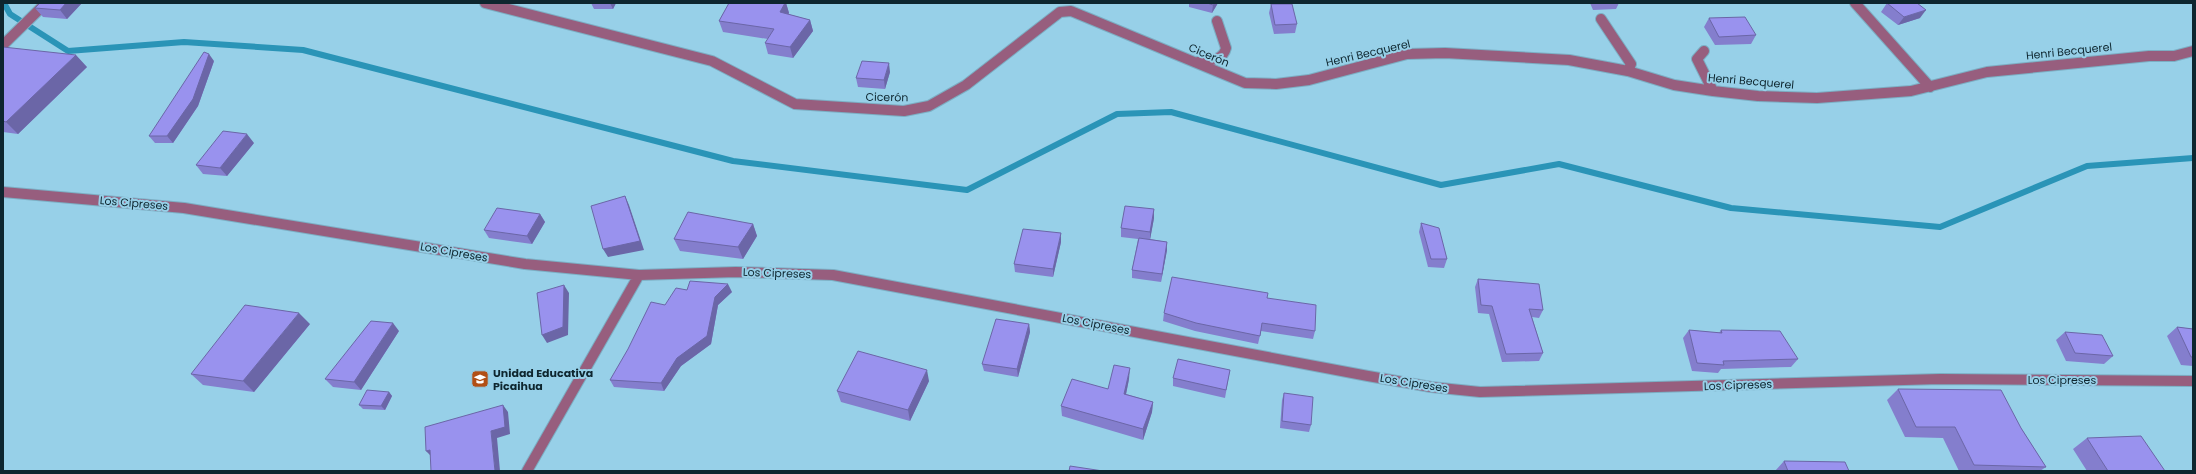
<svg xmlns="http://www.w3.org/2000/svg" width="2196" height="474" font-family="Poppins,sans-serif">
	<rect width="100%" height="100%" fill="#97d0e8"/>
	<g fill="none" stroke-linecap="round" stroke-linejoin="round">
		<!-- stream -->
		<path stroke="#2a94b7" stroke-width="6" d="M4 3 10 14 68 51 184 42 303 50 733 161 967 190 1117 114 1171 112 1441 185 1559 164 1731 208 1940 227 2087 166 2193 158"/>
		<defs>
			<path id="minor" d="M485 3 712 61 795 104 904 111 929 106 966 85 1060 12 1071 11 1245 83 1276 84 1309 80 1407 54 1445 53 1569 60 1628 71 1674 85 1713 91 1758 96 1817 98 1911 91 1987 72 2149 56H2174L2193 51
				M1855 3 1930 87
				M1601 19 1631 64 1628 71
				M3 45 46 3
				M1704 51 1697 59 1713 91
				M1198 62C1209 60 1223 61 1226 48L1217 21
				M3 192 184 208 525 264 639 275 736 272 833 275 1368 376 1431 387 1480 392 1940 379 2193 381
				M527 471 639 275"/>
		</defs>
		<!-- minor casing -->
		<use href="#minor" stroke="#7caec3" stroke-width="12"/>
		<!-- minor -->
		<use href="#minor" stroke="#975e7e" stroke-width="10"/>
	</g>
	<!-- wall -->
	<path fill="#847ecd" d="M40 3H82L67 19 43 17 35 8Z
		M591 3H616L613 9H594Z
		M729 3H786L789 13 788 14 810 20 813 31 793 58 768 54 765 43 768 39 723 32 719 21Z
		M1189 3H1218L1212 13 1189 7Z
		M1590 3H1619L1616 9 1593 10Z
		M1887 3 1920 18 1898 25 1881 12Z
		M1271 4 1297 24 1295 33 1274 34 1269 13Z
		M1709 18 1756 35 1751 44 1715 45 1704 27Z
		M3 47 87 67 18 134 3 132Z
		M214 61 198 106 173 143H155L149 136Z
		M890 72 885 89 858 87 856 78Z
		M254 143 227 176 203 174 196 165Z
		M1154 209V218L1150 239 1167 242V250L1161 282 1132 278V270L1138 239 1121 237V228Z
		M540 214 545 222 532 244 489 238 484 230Z
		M1421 223 1447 259 1444 268 1428 267 1419 232Z
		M753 224 757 236 743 259 680 251 674 239Z
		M1061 242 1053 277 1015 272 1014 264Z
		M1478 279 1543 310 1539 318 1532 317 1543 353 1539 361 1502 362 1489 314 1478 313 1475 287Z
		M687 290 732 292 718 305 711 344 681 366 664 391 614 387 610 380 665 305Z
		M1267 298 1315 331 1313 339 1261 331 1258 344 1195 331 1163 321 1164 313Z
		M310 324 254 392 203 385 191 374Z
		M1029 324 1030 332 1018 377 984 371 982 364Z
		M2177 327 2193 329V366L2181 365 2167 336Z
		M1689 330 1719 333 1721 330 1798 359 1791 367 1721 369 1718 373 1692 371 1683 338Z
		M399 331 361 390 333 387 325 379Z
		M2065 332 2113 356 2104 364 2066 361 2056 340Z
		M1230 370 1225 398 1173 386V378Z
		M1129 379 1126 394 1153 402 1152 412 1143 440 1062 416 1061 406 1108 389Z
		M929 381 910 421 841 402 837 391Z
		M1898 389 2021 428 2046 467 2040 471H1959L1943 438 1905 437 1887 400Z
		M389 392 392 396 385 410 363 409 359 405Z
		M1284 393 1311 425 1309 432 1280 428 1282 400Z
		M2087 438 2165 471H2087L2073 449Z
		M1784 461 1849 471H1775Z"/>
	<!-- shaded-wall -->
	<path fill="#6b66a7" d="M66 3H82L67 19 60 10Z
		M610 3H616L613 9Z
		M785 3H786L789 13 783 23 780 12Z
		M1214 3H1218L1212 13 1213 5Z
		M1926 10 1920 18 1898 25 1904 17Z
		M810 20 813 31 793 58 790 47Z
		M209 54 214 61 198 106 173 143 167 136Z
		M76 55 87 67 18 134 6 122Z
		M889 63 890 72 885 89 884 80Z
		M247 134 254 143 227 176 220 168Z
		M625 196 629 205 644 250 608 257 603 249Z
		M1154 209V218L1150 240V232Z
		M540 214 545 222 532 244 527 236Z
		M753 224 757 236 743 259 738 247Z
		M1061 233V242L1053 277V269Z
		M1167 242V250L1161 282 1162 274Z
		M728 284 732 292 718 305 711 344 681 366 664 391 661 383 715 297Z
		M564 285 569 293 568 335 547 343 542 335Z
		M299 313 310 324 254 392 243 381Z
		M393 323 399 331 361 390 354 382Z
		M1029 324 1030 332 1018 377 1017 369Z
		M1130 368 1129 379 1124 404V394Z
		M927 370 929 381 910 421 908 410Z
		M389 392 392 396 385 410 381 406Z
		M1153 402 1152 412 1143 440V429Z
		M503 405 508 412 510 434 497 438 500 471H495L491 431Z
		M430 450 433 458 426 451Z"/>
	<!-- building -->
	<path fill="#9992ee" stroke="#6b66a7" d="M40 3H66L60 10 35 8Z
		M729 3H785L780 12 810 20 790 47 765 43 774 29 719 21Z
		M1207 3H1214L1213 5Z
		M1887 3H1917L1926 10 1904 17Z
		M1271 4H1292L1297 24 1275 25Z
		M1745 17 1756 35 1719 37 1709 18Z
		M3 47 76 55 6 122 3 121Z
		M204 52 209 54 193 99 167 136H149Z
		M862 61 889 63 884 80 856 78Z
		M223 131 247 134 220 168 196 165Z
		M625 196 640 241 603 249 591 206Z
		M1125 206 1154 209 1150 232 1121 228Z
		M497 208 540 214 527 236 484 230Z
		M688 212 753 224 738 247 674 239Z
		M1421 223 1439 228 1447 259H1431Z
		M1023 229 1061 233 1053 269 1014 264Z
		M1139 238 1167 242 1162 274 1132 270Z
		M1172 277 1268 293 1267 298 1316 305 1315 331 1262 323 1260 336 1196 323 1164 313Z
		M1478 279 1539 284 1543 310 1529 309 1543 353 1506 354 1492 306 1481 305Z
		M690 281 728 284 715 297 707 336 677 358 661 383 610 380 628 349 651 302 665 305 676 288 687 290Z
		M564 285 563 327 542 335 537 293Z
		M245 305 299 313 243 381 191 374Z
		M996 319 1029 324 1017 369 982 364Z
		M371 321 393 323 354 382 325 379Z
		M2177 327 2193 329V357H2191Z
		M1689 330 1722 333 1721 330 1780 331 1798 359 1723 361 1724 365 1697 363Z
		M2065 332 2102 335 2113 356 2075 353Z
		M858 351 927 370 908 410 837 391Z
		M1178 359 1230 370 1226 390 1173 378Z
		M1114 365 1130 368 1124 394 1153 402 1143 429 1061 406 1072 379 1108 389Z
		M1898 389 2001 390 2021 428 2046 467 1974 465 1955 427H1916Z
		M367 390 389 392 381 406 359 405Z
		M1284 393 1313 397 1311 425 1282 421Z
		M503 405 505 427 491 431 495 471H431L430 450 426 451 425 427Z
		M2141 436 2165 471H2108L2087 438Z
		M1784 461 1845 462 1849 471H1788Z
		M1070 466 1103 471H1069Z"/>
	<!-- icons -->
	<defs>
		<symbol id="school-square" viewBox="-11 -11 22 22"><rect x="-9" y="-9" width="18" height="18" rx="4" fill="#b24f15" stroke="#97d0e8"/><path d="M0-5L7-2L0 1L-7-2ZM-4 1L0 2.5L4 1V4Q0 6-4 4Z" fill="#fff"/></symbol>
	</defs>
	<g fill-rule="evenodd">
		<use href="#school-square" x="470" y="369" width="20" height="20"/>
	</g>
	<g text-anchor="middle" stroke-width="4" stroke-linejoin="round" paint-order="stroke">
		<!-- street labels -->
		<g font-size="11" fill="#0e262f" stroke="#97d0e8">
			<text transform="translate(2069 51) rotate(-6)" y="4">Henri Becquerel</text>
			<text transform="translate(1368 53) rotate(-13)" y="4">Henri Becquerel</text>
			<text transform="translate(1209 55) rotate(23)" y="4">Cicerón</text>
			<text transform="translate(1751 81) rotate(5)" y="4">Henri Becquerel</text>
			<text transform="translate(887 97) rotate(1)" y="4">Cicerón</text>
			<text transform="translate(134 203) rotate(5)" y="4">Los Cipreses</text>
			<text transform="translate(454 252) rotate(10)" y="4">Los Cipreses</text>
			<text transform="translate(777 273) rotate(2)" y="4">Los Cipreses</text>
			<text transform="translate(1096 324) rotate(11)" y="4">Los Cipreses</text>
			<text x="2062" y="384">Los Cipreses</text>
			<text transform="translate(1414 383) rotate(9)" y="4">Los Cipreses</text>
			<text transform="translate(1738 385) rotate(-2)" y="4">Los Cipreses</text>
		</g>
		<!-- poi labels -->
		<g font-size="11" font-weight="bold" fill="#0e262f" stroke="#97d0e8" text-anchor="start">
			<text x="493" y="377">Unidad Educativa<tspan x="493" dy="13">Picaihua</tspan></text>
		</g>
	</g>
	<!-- border -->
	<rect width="2196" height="474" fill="none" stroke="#0e262f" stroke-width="8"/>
</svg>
